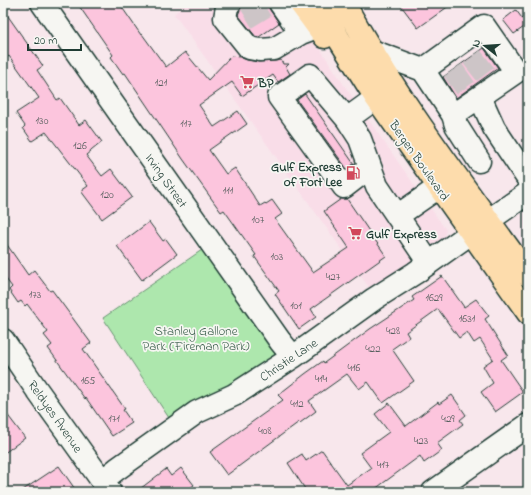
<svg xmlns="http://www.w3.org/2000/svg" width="531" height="495" font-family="'Indie Flower',sans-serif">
	<rect width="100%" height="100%" fill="#f8e7ec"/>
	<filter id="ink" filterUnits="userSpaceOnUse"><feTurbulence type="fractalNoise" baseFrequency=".025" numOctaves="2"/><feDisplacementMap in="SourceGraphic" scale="8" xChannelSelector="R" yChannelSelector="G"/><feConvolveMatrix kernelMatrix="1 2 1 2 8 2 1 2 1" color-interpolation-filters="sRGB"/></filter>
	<g filter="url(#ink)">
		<!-- built -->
		<path fill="#f9dde8" d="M187 3H290L346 88 446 230 442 244 373 293 174 14Z"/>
		<!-- green -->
		<path fill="#ade7ad" stroke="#669270" d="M212 243 293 357 175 427 103 318Z"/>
		<!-- building -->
		<path fill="#fcc5dd" stroke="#1f3d34" d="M77 3H119L141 35 142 34 166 67 185 52 208 80 231 56 240 57 247 60 258 62 275 61 281 60 283 64H289L286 67 290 74 278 82 273 75 242 96 232 82 199 105 214 127 238 111 247 124 233 134V133L209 150 226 174 235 168 260 206 265 203 266 204 272 200 282 214 275 219 313 272 349 248 324 211 341 199H347L386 256 311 309 316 317 299 329 275 294 279 291 254 256 256 255 224 210 221 212 183 159 125 73 123 74 111 57 113 55Z
			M245 3H268L270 10 279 23 259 37H256L238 15 242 5Z
			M399 3H453L418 28Z
			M3 9 43 66 37 70 57 100 60 98 79 125 86 120 102 142 86 155 102 176 111 169 132 197 102 219 81 191 88 186 46 132 32 141 23 128 25 126 16 113 39 98 9 56 3 60Z
			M516 10 527 25 514 34 503 20Z
			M484 48 498 68 456 98 443 77Z
			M305 94 354 164 347 169 297 100Z
			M149 222 163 241 166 239 177 254 142 280 117 246Z
			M3 239 28 275 34 270 50 291 52 290 91 343 83 349 125 409 123 410 132 423 112 436 86 398 85 399 48 348 52 345 44 335 48 332 27 304 25 306 21 301 18 303 9 290 12 287 3 275Z
			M442 276 464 307 476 299 489 316 485 319 508 355 501 360 523 392 495 412 481 392 493 383 483 366 493 359 480 339 474 343 467 332 459 338 438 309 406 332 409 337 392 349 414 381 383 403 368 382 359 389 347 374 309 401 316 411 300 423 299 422 227 475 210 452 283 400 278 395 305 374 323 361 324 363 370 329 414 300 412 297Z
			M452 395 466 415 460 420 463 424 437 443 442 450 424 463 420 456 371 492H307L288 463 302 454 306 461 322 450 347 485 371 468 360 453 389 432 375 414 389 403 406 426 438 402 439 404Z
			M3 409 25 438 3 454Z
			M59 466 77 492H20Z
			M181 468 194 485 185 492H136L166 469 171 476Z"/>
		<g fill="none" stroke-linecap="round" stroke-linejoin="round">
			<!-- minor-tunnel -->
			<path stroke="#cdc5c7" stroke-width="22" stroke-dasharray="22 11" stroke-linecap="butt" d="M250 3 267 31
				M472 57 487 76
				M453 70 467 90"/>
			<defs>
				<path id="minor" d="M42 3 280 341 293 357
					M230 3 227 7 225 18 249 48 260 50 274 49 301 33 317 27
					M280 3 301 33
					M372 51 423 70
					M480 97 494 128 528 179
					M453 115 516 72 484 26 423 70 453 115 456 125 479 161
					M347 119 376 98
					M370 167 344 187 279 97 310 75 347 119 360 139 377 186 429 263
					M397 216 439 187
					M489 220 528 193
					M3 340 37 390 110 492
					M102 481 117 469 197 412 234 395 293 357 374 299 415 273 471 233
					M433 492 528 425"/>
				<path id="highway" d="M300 3 325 37
					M319 3 339 39 376 98 528 313
					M344 3C396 98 465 187 528 275"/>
			</defs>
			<!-- minor casing -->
			<use href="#minor" stroke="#1f3d34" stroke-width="25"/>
			<!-- highway casing -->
			<use href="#highway" stroke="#1f3d34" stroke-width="25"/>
			<!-- minor -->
			<use href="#minor" stroke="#f6f6f2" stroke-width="22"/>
			<!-- highway -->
			<use href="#highway" stroke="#fddcac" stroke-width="22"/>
		</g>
	</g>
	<!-- icons -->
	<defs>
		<symbol id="supermarket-bare" viewBox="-9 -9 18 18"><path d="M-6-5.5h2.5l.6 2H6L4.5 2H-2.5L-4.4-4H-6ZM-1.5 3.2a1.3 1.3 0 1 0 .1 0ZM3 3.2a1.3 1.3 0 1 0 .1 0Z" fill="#d1495b" stroke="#f6f6f2" stroke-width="2.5" paint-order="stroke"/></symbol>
		<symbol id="fuel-bare" viewBox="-9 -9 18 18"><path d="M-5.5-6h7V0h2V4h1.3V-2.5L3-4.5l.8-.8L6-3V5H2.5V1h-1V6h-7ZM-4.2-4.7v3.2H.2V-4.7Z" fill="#d1495b" stroke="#f6f6f2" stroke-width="2.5" paint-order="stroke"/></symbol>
	</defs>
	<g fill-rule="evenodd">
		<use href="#supermarket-bare" x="237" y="72" width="20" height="20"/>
		<use href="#fuel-bare" x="343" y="163" width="20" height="20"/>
		<use href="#supermarket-bare" x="345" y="223" width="20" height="20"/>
	</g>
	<g text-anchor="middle" stroke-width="3.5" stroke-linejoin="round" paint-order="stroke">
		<!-- number labels -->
		<g font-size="11" fill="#565f5e">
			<text x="161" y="86">121</text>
			<text x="42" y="124">130</text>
			<text x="186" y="127">117</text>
			<text x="80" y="149">126</text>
			<text x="228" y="194">111</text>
			<text x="107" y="198">120</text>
			<text x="258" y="223">107</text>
			<text x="277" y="260">103</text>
			<text x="333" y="280">427</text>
			<text x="35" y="298">173</text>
			<text x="434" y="301">1629</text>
			<text x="296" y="309">101</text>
			<text x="467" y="322">1631</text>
			<text x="393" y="334">428</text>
			<text x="373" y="352">422</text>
			<text x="354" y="371">416</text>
			<text x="321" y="382">414</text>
			<text x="88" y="384">165</text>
			<text x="297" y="407">412</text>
			<text x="114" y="422">171</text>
			<text x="448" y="422">429</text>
			<text x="265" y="434">408</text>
			<text x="421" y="444">423</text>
			<text x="383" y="468">417</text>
		</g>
		<!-- poi labels -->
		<g font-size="13" font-weight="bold" fill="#1f3d34" stroke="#f6f6f2" text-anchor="start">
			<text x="258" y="87">BP</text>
			<text x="342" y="171" text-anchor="end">Gulf Express<tspan x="342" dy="15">of Fort Lee</tspan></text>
			<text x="366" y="238">Gulf Express</text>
		</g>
		<!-- street labels -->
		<g font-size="13" fill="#1f3d34" stroke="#f6f6f2">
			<text transform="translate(420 160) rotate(55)" y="5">Bergen Boulevard</text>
			<text transform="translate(167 180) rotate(55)" y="5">Irving Street</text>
			<text transform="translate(288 359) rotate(-34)" y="5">Christie Lane</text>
			<text transform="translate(56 416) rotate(55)" y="5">Reldyes Avenue</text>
		</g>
		<!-- park labels -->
		<g font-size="13" fill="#3b5f4c" stroke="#f6f6f2">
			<text x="196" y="335">Stanley Gallone<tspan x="196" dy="15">Park (Fireman Park)</tspan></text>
		</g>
	</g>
	<!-- margin -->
	<rect width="531" height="495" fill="none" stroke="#f6f6f2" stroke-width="16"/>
	<rect x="8" y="8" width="515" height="479" fill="none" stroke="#1f3d34" stroke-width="1.5" filter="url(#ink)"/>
	<!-- north arrow -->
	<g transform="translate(485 46) rotate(287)" stroke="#f6f6f2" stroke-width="3" paint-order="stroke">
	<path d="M0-3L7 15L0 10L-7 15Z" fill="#1f3d34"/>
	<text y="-6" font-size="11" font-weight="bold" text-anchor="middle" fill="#1f3d34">N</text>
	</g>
	<!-- scale -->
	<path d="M28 44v6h53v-6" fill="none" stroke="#1f3d34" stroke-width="2"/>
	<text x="34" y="44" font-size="12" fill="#1f3d34" stroke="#f6f6f2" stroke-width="3" paint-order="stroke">20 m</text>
</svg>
